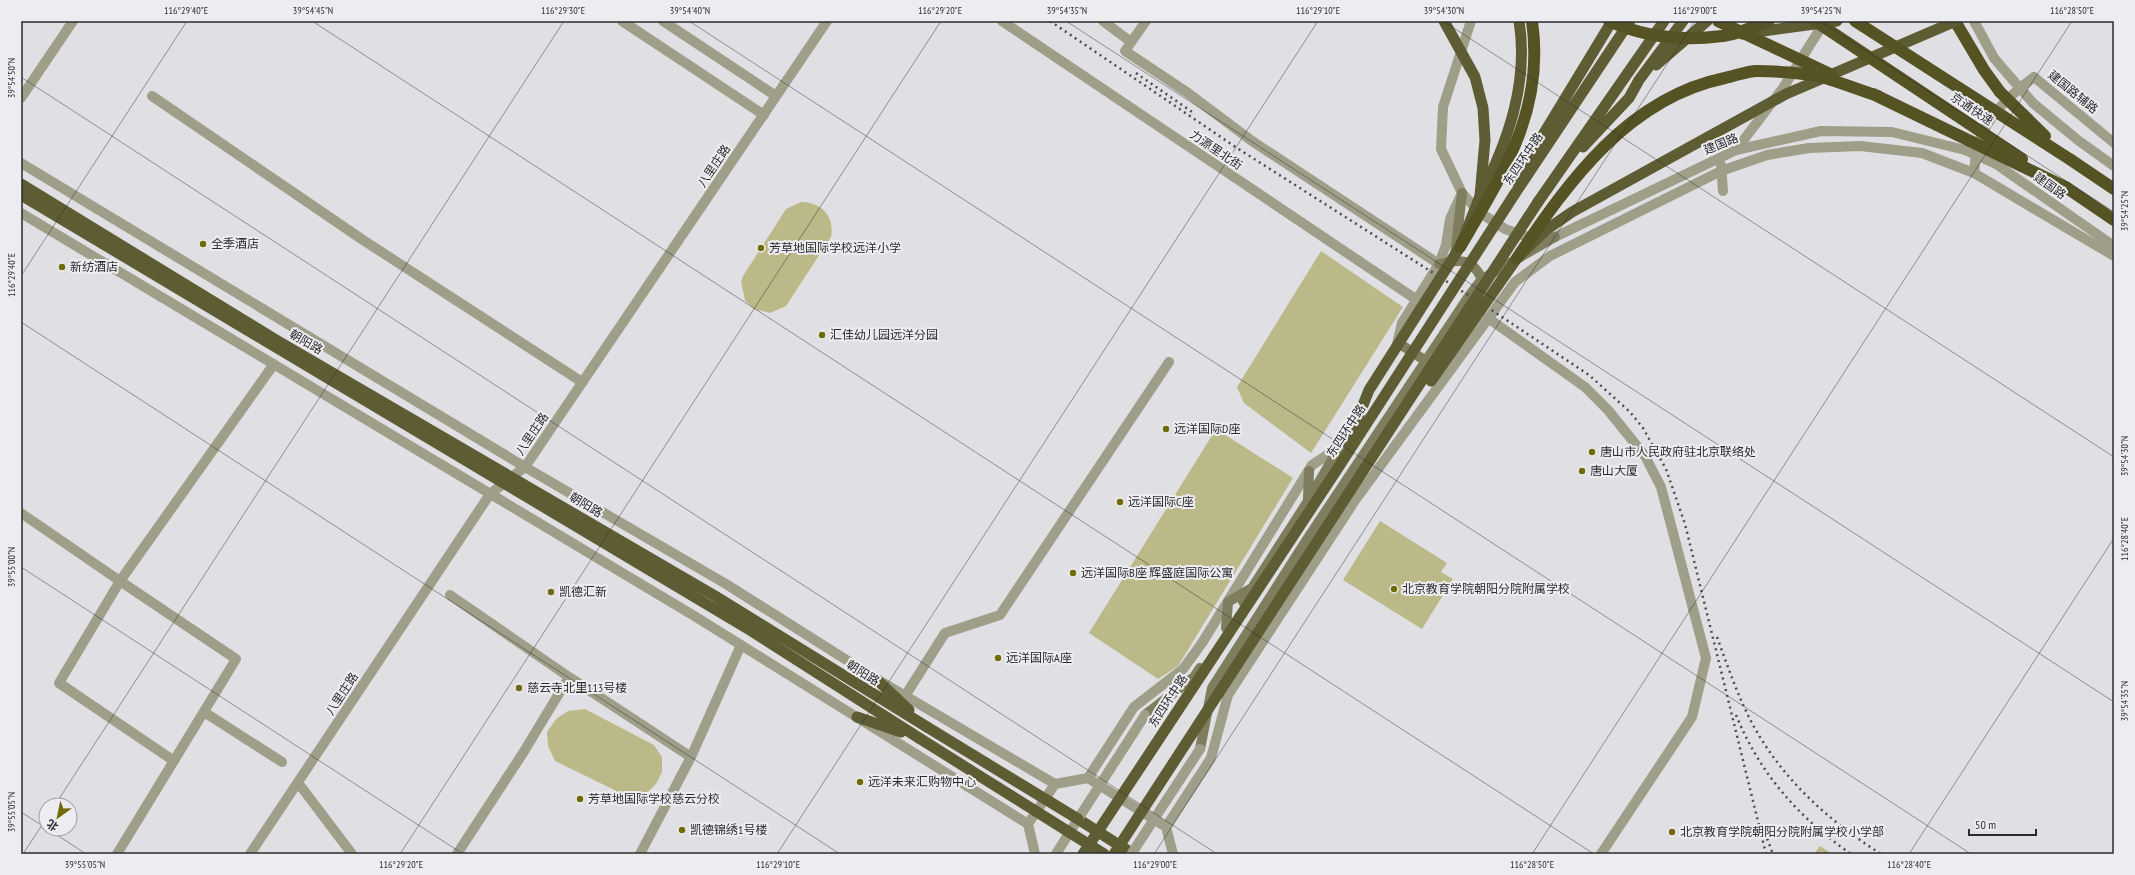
<svg xmlns="http://www.w3.org/2000/svg" width="2135" height="875" font-family="'PT Sans Narrow','Noto Sans SC',sans-serif">
	<rect width="100%" height="100%" fill="#e0e0e4"/>
	<!-- green -->
	<path fill="#bbb987" d="M801 202C822 202 835 217 831 237L786 306 770 313 754 309 745 300 741 282 743 276 786 209Z
		M1321 251 1403 307 1311 453 1244 403 1237 387Z
		M1216 429 1293 478 1178 666 1158 679 1089 633Z
		M1380 521 1447 563 1441 572 1453 579 1422 629 1343 580Z
		M585 709 654 745 662 757V772L656 784 646 794 633 799 555 761 548 746 547 732 556 719 568 711Z
		M1820 846 1832 854H1814Z"/>
	<g fill="none" stroke-linecap="round" stroke-linejoin="round">
		<!-- minor -->
		<path stroke="#9e9e89" stroke-width="10" d="M622 21 764 115
			M663 21 776 96
			M1002 21 1417 300
			M1103 21 1131 42
			M1146 21 1125 51 1188 93 1252 141 1439 264
			M152 96 363 240 582 382
			M21 98 73 21
			M1488 318 1585 387 1608 410 1645 456 1661 487 1706 658 1692 717 1601 854
			M21 513 120 581 274 364
			M450 595 569 677
			M905 696 945 633 1000 615 1169 362
			M204 712 282 762
			M299 784 352 854
			M117 854 236 659 120 581 59 683 174 761
			M250 854 490 494 525 467 827 21
			M457 854 523 753 569 677 691 757
			M640 854 691 757 741 645"/>
		<!-- tertiary -->
		<path stroke="#9e9e89" stroke-width="10" d="M1471 21 1443 107 1441 149 1462 193 1479 212 1505 229 1525 236 1555 237 1736 150 1821 131 1892 132 1965 150
			M1974 21 1994 58 2012 79
			M2033 103 2079 141 2114 166
			M1736 150 1783 88 1825 21
			M21 163 525 467 726 584 875 678 1055 784
			M1996 164 2114 246
			M1721 165 1723 191
			M1974 173C1975 165 1975 156 1977 149 1984 118 2010 95 2034 77L2114 143
			M21 213 696 617 1028 824
			M1397 344 1402 323 1439 264 1446 245 1450 219 1461 195
			M1088 778 1134 707 1183 669 1202 643 1312 465 1338 448
			M1166 827 1211 758 1228 695 1356 499 1515 282 1550 256 1721 171 1767 155 1809 148 1860 146 1922 153 1974 173 2114 256
			M1035 854 1028 824 1055 784 1088 778 1166 827 1173 854
			M1056 854 1078 819"/>
		<!-- secondary -->
		<path stroke="#7e7d5e" stroke-width="10" d="M1455 255 1462 193
			M1439 264C1460 259 1472 258 1482 279
			M1403 346 1426 361
			M1308 499 1309 471
			M1243 602 1308 501 1351 427
			M1226 628 1228 602 1250 589
			M1145 715 1194 677 1200 668
			M1200 749 1212 688 1306 541 1469 296 1482 279 1555 237"/>
		<!-- trunk -->
		<path stroke="#5e5c32" stroke-width="11" d="M1656 65 1707 21
			M1583 147 1629 98 1639 80 1683 21
			M1518 183 1521 171 1612 21
			M21 184 276 340 715 596 927 727
			M21 195 750 630 919 738
			M1514 195 1630 21
			M1480 196C1508 142 1529 82 1519 21
			M1538 202 1664 21
			M875 678 909 710
			M857 717 901 732
			M1078 819 1133 854
			M1069 832 1104 854"/>
		<!-- motorway -->
		<path stroke="#555224" stroke-width="12" d="M1955 21 1984 70 2000 92
			M2071 160 2114 189
			M2067 188 2114 220"/>
		<!-- rail -->
		<path stroke="#4c4c4e" stroke-width="2.5" stroke-dasharray="2 4" stroke-linecap="butt" d="M1050 21 1237 148 1493 311 1589 375 1630 412 1643 428 1666 469 1685 524 1766 854
			M1136 73 1195 114
			M1717 637C1728 667 1738 697 1753 725 1783 780 1829 821 1881 854
			M1736 715C1760 774 1799 818 1851 854
			M1765 833 1773 854"/>
		<!-- tertiary-bridge -->
		<path stroke="#9e9e89" stroke-width="10" d="M2012 79 2033 103
			M1965 150 1996 164
			M1078 819 1145 715
			M1132 853 1200 749"/>
		<!-- trunk-bridge -->
		<path stroke="#5e5c32" stroke-width="11" d="M1742 34 1837 21
			M1431 381 1517 258 1546 230 1572 212 1786 94 1956 21
			M1348 443 1369 390 1460 247 1480 196 1485 140 1483 108 1475 77 1444 21
			M927 727 1078 819
			M919 738 1069 832
			M1083 854 1338 468 1514 195
			M1114 854 1538 202"/>
		<!-- motorway-bridge -->
		<path stroke="#555224" stroke-width="12" d="M1609 21C1644 37 1684 41 1722 36 1737 35 1754 26 1769 21
			M1718 21 1832 75
			M1815 21 2022 159
			M1855 21 2071 160
			M2000 92 2045 136
			M1873 94 2067 188
			M1460 247C1503 173 1545 111 1532 21
			M1517 258C1569 181 1628 98 1725 78 1735 76 1747 71 1757 71 1773 71 1806 73 1821 77 1840 82 1859 90 1878 96"/>
	</g>
	<!-- ticks -->
	<path fill="none" stroke="#2b2b2d" stroke-width="1" stroke-opacity="0.45" d="M312 21 1594 854M689 21 1971 854M1066 21 2114 702M1443 21 2114 457M1820 21 2114 212M21 77 1217 854M21 276 187 21M21 322 840 854M21 567 463 854M55 805 564 21M21 812 46 828M48 829 86 854M23 854 46 819M400 854 941 21M777 854 1318 21M1154 854 1695 21M1532 854 2072 21M1909 854 2114 538"/>
	<!-- markers -->
	<g fill="#716b07" stroke="#ededf1" stroke-width="1.5">
		<circle cx="203" cy="244" r="4"/>
		<circle cx="761" cy="248" r="4"/>
		<circle cx="62" cy="267" r="4"/>
		<circle cx="822" cy="335" r="4"/>
		<circle cx="1166" cy="429" r="4"/>
		<circle cx="1592" cy="452" r="4"/>
		<circle cx="1582" cy="471" r="4"/>
		<circle cx="1120" cy="502" r="4"/>
		<circle cx="1073" cy="573" r="4"/>
		<circle cx="1394" cy="589" r="4"/>
		<circle cx="551" cy="592" r="4"/>
		<circle cx="998" cy="658" r="4"/>
		<circle cx="519" cy="688" r="4"/>
		<circle cx="860" cy="782" r="4"/>
		<circle cx="580" cy="799" r="4"/>
		<circle cx="682" cy="830" r="4"/>
		<circle cx="1672" cy="832" r="4"/>
	</g>
	<g text-anchor="middle" stroke-width="4" stroke-linejoin="round" paint-order="stroke">
		<!-- street labels -->
		<g font-size="12" fill="#2b2b2d" stroke="#ededf1">
			<text transform="translate(2073 92) rotate(39)" y="4">建国路辅路</text>
			<text transform="translate(1972 109) rotate(34)" y="4">京通快速</text>
			<text transform="translate(1721 144) rotate(-22)" y="4">建国路</text>
			<text transform="translate(1216 150) rotate(34)" y="4">力源里北街</text>
			<text transform="translate(1523 159) rotate(-56)" y="4">东四环中路</text>
			<text transform="translate(714 166) rotate(-56)" y="4">八里庄路</text>
			<text transform="translate(2050 186) rotate(35)" y="4">建国路</text>
			<text transform="translate(306 342) rotate(30)" y="4">朝阳路</text>
			<text transform="translate(1346 431) rotate(-57)" y="4">东四环中路</text>
			<text transform="translate(532 434) rotate(-56)" y="4">八里庄路</text>
			<text transform="translate(586 505) rotate(31)" y="4">朝阳路</text>
			<text transform="translate(863 673) rotate(32)" y="4">朝阳路</text>
			<text transform="translate(342 694) rotate(-57)" y="4">八里庄路</text>
			<text transform="translate(1168 701) rotate(-57)" y="4">东四环中路</text>
		</g>
		<!-- poi labels -->
		<g font-size="12" fill="#2b2b2d" stroke="#ededf1" text-anchor="start">
			<text x="211" y="248">全季酒店</text>
			<text x="769" y="252">芳草地国际学校远洋小学</text>
			<text x="70" y="271">新纺酒店</text>
			<text x="830" y="339">汇佳幼儿园远洋分园</text>
			<text x="1174" y="433">远洋国际D座</text>
			<text x="1600" y="456">唐山市人民政府驻北京联络处</text>
			<text x="1590" y="475">唐山大厦</text>
			<text x="1128" y="506">远洋国际C座</text>
			<text x="1081" y="577">远洋国际B座 辉盛庭国际公寓</text>
			<text x="1402" y="593">北京教育学院朝阳分院附属学校</text>
			<text x="559" y="596">凯德汇新</text>
			<text x="1006" y="662">远洋国际A座</text>
			<text x="527" y="692">慈云寺北里113号楼</text>
			<text x="868" y="786">远洋未来汇购物中心</text>
			<text x="588" y="803">芳草地国际学校慈云分校</text>
			<text x="690" y="834">凯德锦绣1号楼</text>
			<text x="1680" y="836">北京教育学院朝阳分院附属学校小学部</text>
		</g>
	</g>
	<!-- border -->
	<rect width="2135" height="875" fill="none" stroke="#ededf1" stroke-width="44"/>
	<!-- north arrow -->
	<g transform="translate(58 817) rotate(213)"><circle r="19" fill="#ededf1" stroke="#9f9fa3"/>
	<path d="M0-3L7 15L0 10L-7 15Z" fill="#716b07"/>
	<text y="-6" font-size="11" font-weight="bold" text-anchor="middle" fill="#2b2b2d">北</text>
	</g>
	<!-- scale -->
	<path d="M1969 829v6h67v-6" fill="none" stroke="#2b2b2d" stroke-width="2"/>
	<text x="1975" y="829" font-size="12" fill="#2b2b2d" stroke="#ededf1" stroke-width="3" paint-order="stroke">50 m</text>
	<rect x="22" y="22" width="2091" height="831" fill="none" stroke="#2b2b2d" stroke-width="1.5"/>
	<g font-size="10" text-anchor="middle" fill="#2b2b2d">
		<text x="186" y="14">116°29'40"E</text>
		<text x="313" y="14">39°54'45"N</text>
		<text x="563" y="14">116°29'30"E</text>
		<text x="690" y="14">39°54'40"N</text>
		<text x="940" y="14">116°29'20"E</text>
		<text x="1067" y="14">39°54'35"N</text>
		<text x="1318" y="14">116°29'10"E</text>
		<text x="1444" y="14">39°54'30"N</text>
		<text x="1695" y="14">116°29'00"E</text>
		<text x="1821" y="14">39°54'25"N</text>
		<text x="2072" y="14">116°28'50"E</text>
		<text transform="translate(11 78) rotate(-90)" y="4">39°54'50"N</text>
		<text transform="translate(2124 211) rotate(-90)" y="4">39°54'25"N</text>
		<text transform="translate(11 275) rotate(-90)" y="4">116°29'40"E</text>
		<text transform="translate(2124 456) rotate(-90)" y="4">39°54'30"N</text>
		<text transform="translate(2124 539) rotate(-90)" y="4">116°28'40"E</text>
		<text transform="translate(11 567) rotate(-90)" y="4">39°55'00"N</text>
		<text transform="translate(2124 701) rotate(-90)" y="4">39°54'35"N</text>
		<text transform="translate(11 812) rotate(-90)" y="4">39°55'05"N</text>
		<text x="85" y="868">39°55'05"N</text>
		<text x="401" y="868">116°29'20"E</text>
		<text x="778" y="868">116°29'10"E</text>
		<text x="1155" y="868">116°29'00"E</text>
		<text x="1532" y="868">116°28'50"E</text>
		<text x="1909" y="868">116°28'40"E</text>
	</g>
</svg>
